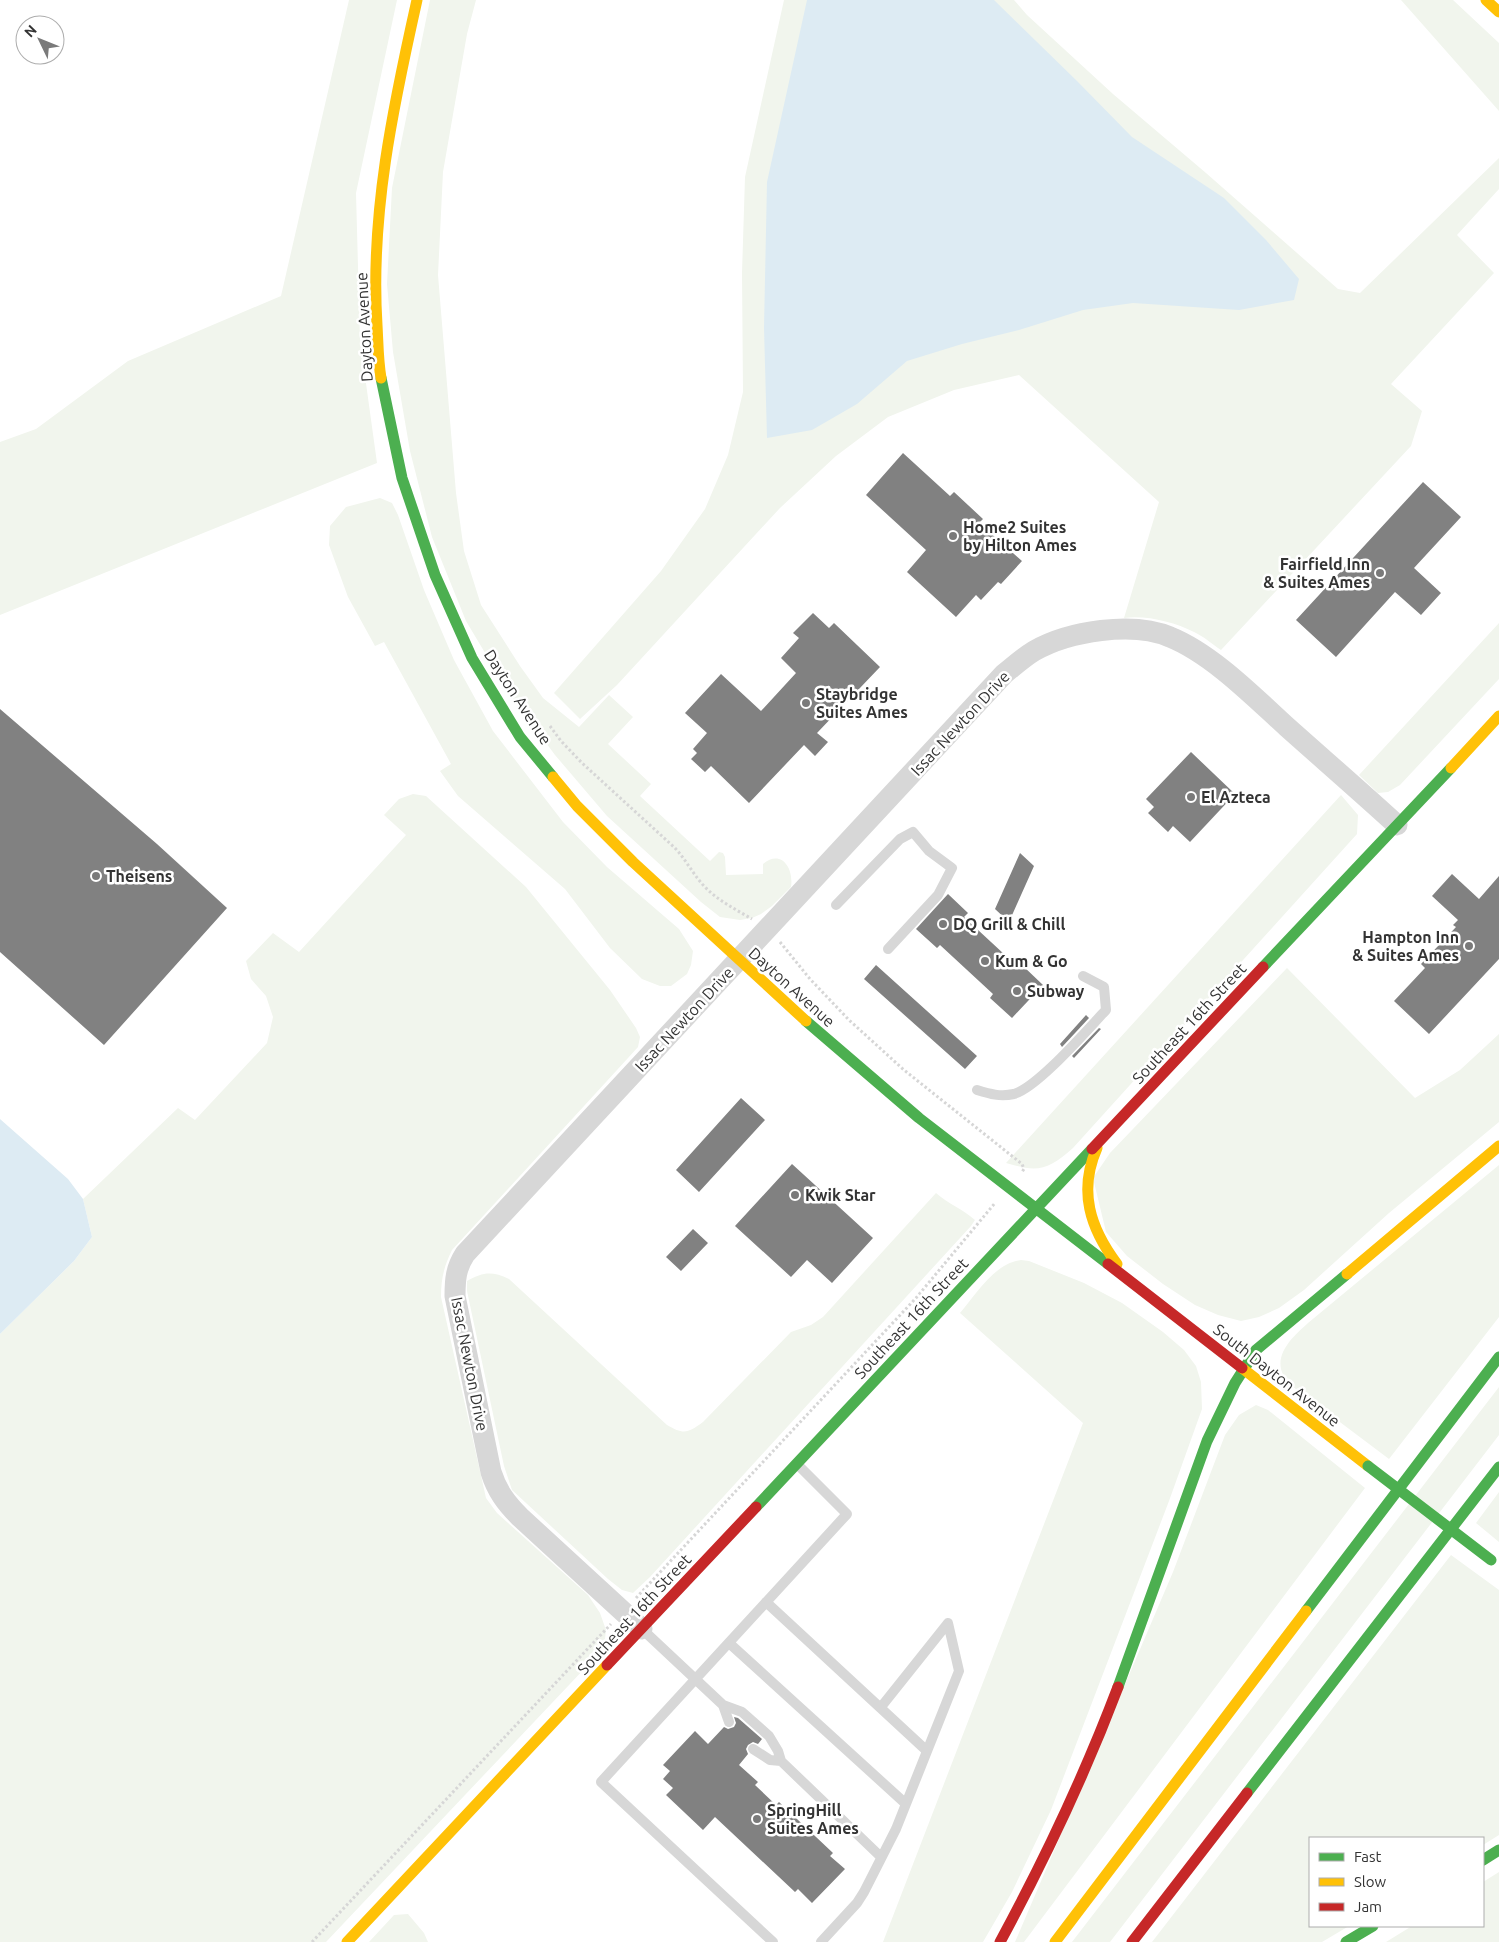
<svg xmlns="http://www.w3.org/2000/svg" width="1499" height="1942" font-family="Ubuntu,sans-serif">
	<rect width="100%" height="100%" fill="#fff"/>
	<!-- green -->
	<path fill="#f1f5ed" d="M349 0H397L356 193 360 340 377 463 0 615V442L36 429 128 361 281 296Z
		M430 0H476L467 34 443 172 438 275 456 493 464 551 481 605 520 666 543 698 579 727 609 695 633 717 608 744 651 784 640 796 710 861 719 852 723 853 725 857 726 875 763 874V864C781 849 794 868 791 887L772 906 761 914 752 918 740 920 720 917 701 902 607 816 555 755 509 693 466 621 432 537 410 451 393 352 387 284 392 188Z
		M784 0H1014L1027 15 1113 94 1206 173 1338 289 1360 293 1499 158V189L1457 235 1494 273 1391 384 1422 411 1411 446 1221 650C1212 644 1203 636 1194 632 1174 622 1146 615 1124 618L1159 502 1019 375 954 390 888 417 836 456 780 508 617 685 580 719 554 693 661 571 705 509 728 455 743 392 742 273 745 177Z
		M1401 0H1453L1499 43V111Z
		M380 498 392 503 398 515 424 590 454 660 493 731 563 822 607 867 679 929 693 951 691 965 687 974 671 986H660L642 979 610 948 565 889 458 796 440 771 451 764 384 642 375 646 348 597 329 545 330 526 346 507Z
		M1499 623V679L1400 785 1388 792 1378 793 1359 775Z
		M413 794 426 796 526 887 610 990 636 1028 640 1037 638 1047 628 1058 452 1250C444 1266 441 1279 441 1297L486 1498 497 1513 588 1595 600 1613 606 1630 604 1648 326 1942H0V1334L74 1261 92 1237 83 1199 178 1108 195 1120 267 1043 273 1017 266 996 251 979 246 961 273 933 299 952 406 835 384 815 399 799Z
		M1341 795 1358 815 1357 834 1073 1148C1048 1170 1038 1173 1006 1163Z
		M1287 968 1415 1098 1460 1070 1499 1034V1122L1389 1213 1304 1290 1279 1308 1259 1317 1241 1321 1218 1315 1195 1305 1163 1284 1127 1256 1106 1232 1093 1178 1110 1153Z
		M1499 1165V1317L1389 1459 1288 1383C1286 1379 1282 1374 1281 1369 1277 1350 1296 1334 1308 1323Z
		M936 1193C948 1204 963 1209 975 1220L971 1226 650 1577 633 1593 622 1590 608 1579 512 1490 504 1466 467 1291V1281C483 1272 492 1271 509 1279L667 1425C684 1435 688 1433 703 1422L791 1332 811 1325 823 1317Z
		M1021 1260 1029 1261 1084 1283 1122 1303 1163 1332 1184 1350 1196 1366 1201 1382 1202 1409 1169 1501 1051 1810 1012 1892 983 1942H883L1083 1423 960 1313C976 1294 995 1263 1021 1260Z
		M1499 1387V1435L1110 1942H1072Z
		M1256 1405 1268 1410 1365 1488 1024 1942H1015L1173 1572 1225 1435 1239 1415Z
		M1499 1492V1542L1476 1523Z
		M1451 1555 1499 1590V1835L1483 1845V1838H1310V1926H1349L1322 1942H1152Z
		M1499 1872V1942H1386L1412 1926H1483V1882Z
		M408 1914 424 1933 428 1942H369L394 1915Z"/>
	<!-- water -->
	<path fill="#ddebf3" d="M807 0H994L1077 81 1132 137 1224 198 1266 240 1299 279 1294 300 1239 310 1133 303 1083 310 1019 330 962 344 907 361 857 404 812 430 767 438 764 328 767 182Z
		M0 1119 68 1179 83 1199 92 1237 74 1261 0 1334Z"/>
	<!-- building -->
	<path fill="#818181" d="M903 453 950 496 954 492 983 519 979 523 1022 561 1001 584 998 582 981 600 976 595 956 617 907 572 926 550 866 495Z
		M1423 482 1461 517 1414 568 1441 593 1421 615 1395 592 1336 657 1296 620Z
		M813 613 829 628 834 623 880 667 817 733 828 742 815 756 804 745 749 803 711 766 705 772 691 759 697 753 693 749 707 733 685 713 721 674 761 711 796 673 781 658 799 638 793 633Z
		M0 709 157 844 227 908 104 1045 0 952Z
		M1191 752 1235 794 1190 842 1173 826 1168 832 1148 813 1154 807 1146 799Z
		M1020 853 1034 866 1009 922 995 909Z
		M1452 874 1479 899 1499 876V959L1429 1034 1394 1001 1425 968 1421 964 1456 927 1453 925 1458 920 1432 896Z
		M948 894 968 913 964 917 1019 968 1022 965 1043 985 1012 1018 990 998 993 994 940 945 937 948 916 929Z
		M876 965 977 1056 965 1069 864 979Z
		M1086 1015 1089 1018 1062 1047 1060 1044Z
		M1099 1028 1101 1029 1074 1058 1072 1056Z
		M741 1098 765 1120 699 1192 676 1170Z
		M792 1164 873 1238 832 1283 807 1260 791 1277 735 1226Z
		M693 1229 708 1243 681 1271 666 1257Z
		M734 1717 738 1718 762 1739 758 1744 753 1742 748 1745 746 1749 748 1754 739 1765 758 1782 755 1785 776 1805 779 1802 833 1853 830 1856 845 1869 812 1903 798 1889 795 1892 715 1817 703 1830 666 1795 673 1788 663 1779 670 1771 663 1765 695 1731 708 1744 724 1727 728 1729 734 1727 736 1723Z"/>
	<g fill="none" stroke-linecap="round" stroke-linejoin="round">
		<!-- path -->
		<path stroke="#d6d6d6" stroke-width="3" stroke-dasharray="2.5 2.5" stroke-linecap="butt" d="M550 726 561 741 582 763 675 848C686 860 693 874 704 886 717 900 735 909 752 919
			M780 942 810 979 849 1020 904 1070 1022 1164 1024 1169 1022 1172
			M636 1598 916 1298 995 1203
			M312 1942 611 1624"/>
		<!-- lane -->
		<path stroke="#d7d7d7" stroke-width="10" d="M836 905 900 839 913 832 929 851 952 868 938 895 888 949
			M977 1090C990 1094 1000 1097 1014 1094 1038 1087 1087 1030 1106 1010L1104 987 1083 976
			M766 1602 927 1751
			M643 1630 723 1705 742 1712 769 1736 778 1751 781 1761 881 1857
			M729 1643 906 1804
			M723 1705 729 1722
			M881 1707 948 1623
			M753 1749 770 1760 781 1761
			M773 1942 601 1782 847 1514 797 1464
			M821 1942 857 1903 864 1892 896 1829 959 1671 948 1623"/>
		<!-- street -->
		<path stroke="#d7d7d7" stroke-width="21" d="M642 1629 520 1517C506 1503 497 1491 491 1472L455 1296C455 1279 456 1268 465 1254L1004 674C1014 666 1024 657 1034 651 1069 631 1133 621 1170 637 1212 654 1254 697 1287 727 1324 760 1361 792 1397 825"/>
		<!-- fast -->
		<path stroke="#4caf50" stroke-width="11" d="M381 378 402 478 435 575 472 658 520 737 553 777
			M1263 967 1451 768
			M806 1021 919 1118 1108 1264
			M756 1507 1092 1149
			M1306 1611 1499 1357
			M1118 1687 1207 1441 1235 1383 1256 1350 1347 1274
			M1247 1793 1499 1467
			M1483 1860 1499 1850
			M1346 1942 1373 1926"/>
		<!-- slow -->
		<path stroke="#ffc107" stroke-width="11" d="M1486 0 1499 12
			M381 378C378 361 378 342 377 325 370 215 393 107 417 0
			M1451 768 1499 716
			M553 777 577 806 633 862 806 1021
			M1097 1148C1078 1191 1090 1228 1117 1264
			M1347 1274 1499 1146
			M1242 1368 1368 1466
			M347 1942 607 1665
			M1055 1942 1306 1611"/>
		<!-- jam -->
		<path stroke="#c62828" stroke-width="11" d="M1092 1149 1263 967
			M1108 1264 1242 1368
			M607 1665 756 1507
			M1000 1942C1045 1859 1085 1774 1118 1687
			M1132 1942 1247 1793"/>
		<!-- fast-bridge -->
		<path stroke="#4caf50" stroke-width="11" d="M1368 1466 1491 1560"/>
	</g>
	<!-- markers -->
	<g fill="#7a7a7a" stroke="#fff" stroke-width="2">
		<circle cx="953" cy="536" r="5"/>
		<circle cx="1380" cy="573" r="5"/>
		<circle cx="806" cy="703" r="5"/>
		<circle cx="1191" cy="797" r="5"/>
		<circle cx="96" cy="876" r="5"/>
		<circle cx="943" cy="924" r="5"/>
		<circle cx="1469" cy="946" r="5"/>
		<circle cx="985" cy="961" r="5"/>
		<circle cx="1017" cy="991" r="5"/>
		<circle cx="795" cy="1195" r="5"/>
		<circle cx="757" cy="1819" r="5"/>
	</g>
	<g text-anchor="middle" stroke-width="5" stroke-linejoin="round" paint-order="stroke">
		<!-- street labels -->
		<g font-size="16" fill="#333" stroke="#fff">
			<text transform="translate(364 327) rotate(-93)" y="6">Dayton Avenue</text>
			<text transform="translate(518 697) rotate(57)" y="6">Dayton Avenue</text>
			<text transform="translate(960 723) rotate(-47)" y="6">Issac Newton Drive</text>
			<text transform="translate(792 987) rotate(42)" y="6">Dayton Avenue</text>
			<text transform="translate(684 1019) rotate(-47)" y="6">Issac Newton Drive</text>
			<text transform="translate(1189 1023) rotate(-47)" y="6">Southeast 16th Street</text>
			<text transform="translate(911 1318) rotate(-47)" y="6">Southeast 16th Street</text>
			<text transform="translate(470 1364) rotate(79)" y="6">Issac Newton Drive</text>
			<text transform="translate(1277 1375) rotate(38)" y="6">South Dayton Avenue</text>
			<text transform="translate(634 1614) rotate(-47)" y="6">Southeast 16th Street</text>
		</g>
		<!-- poi labels -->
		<g font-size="16" font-weight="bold" fill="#333" stroke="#fff" text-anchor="start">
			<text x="963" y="533">Home2 Suites<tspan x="963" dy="18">by Hilton Ames</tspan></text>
			<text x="1370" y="570" text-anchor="end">Fairfield Inn<tspan x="1370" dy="18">&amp; Suites Ames</tspan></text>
			<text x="816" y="700">Staybridge<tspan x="816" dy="18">Suites Ames</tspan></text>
			<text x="1201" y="803">El Azteca</text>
			<text x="106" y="882">Theisens</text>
			<text x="953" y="930">DQ Grill &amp; Chill</text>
			<text x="1459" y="943" text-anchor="end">Hampton Inn<tspan x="1459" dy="18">&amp; Suites Ames</tspan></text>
			<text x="995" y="967">Kum &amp; Go</text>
			<text x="1027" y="997">Subway</text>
			<text x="805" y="1201">Kwik Star</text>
			<text x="767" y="1816">SpringHill<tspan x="767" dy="18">Suites Ames</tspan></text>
		</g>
	</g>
	<!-- legend -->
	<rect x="1309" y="1837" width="175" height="90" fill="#ffffff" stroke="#adadad"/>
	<rect x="1319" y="1853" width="25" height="8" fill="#4caf50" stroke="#adadad"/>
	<text x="1354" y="1862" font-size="15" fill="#333333">Fast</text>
	<rect x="1319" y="1878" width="25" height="8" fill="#ffc107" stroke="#adadad"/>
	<text x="1354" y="1887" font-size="15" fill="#333333">Slow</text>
	<rect x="1319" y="1903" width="25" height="8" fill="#c62828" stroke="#adadad"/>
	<text x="1354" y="1912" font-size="15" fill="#333333">Jam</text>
	<!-- north arrow -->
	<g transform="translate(40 40) rotate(313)"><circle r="24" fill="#ffffff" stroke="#adadad"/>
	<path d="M0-4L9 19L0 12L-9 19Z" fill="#7a7a7a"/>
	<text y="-8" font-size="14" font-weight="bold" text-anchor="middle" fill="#333333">N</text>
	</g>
</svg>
